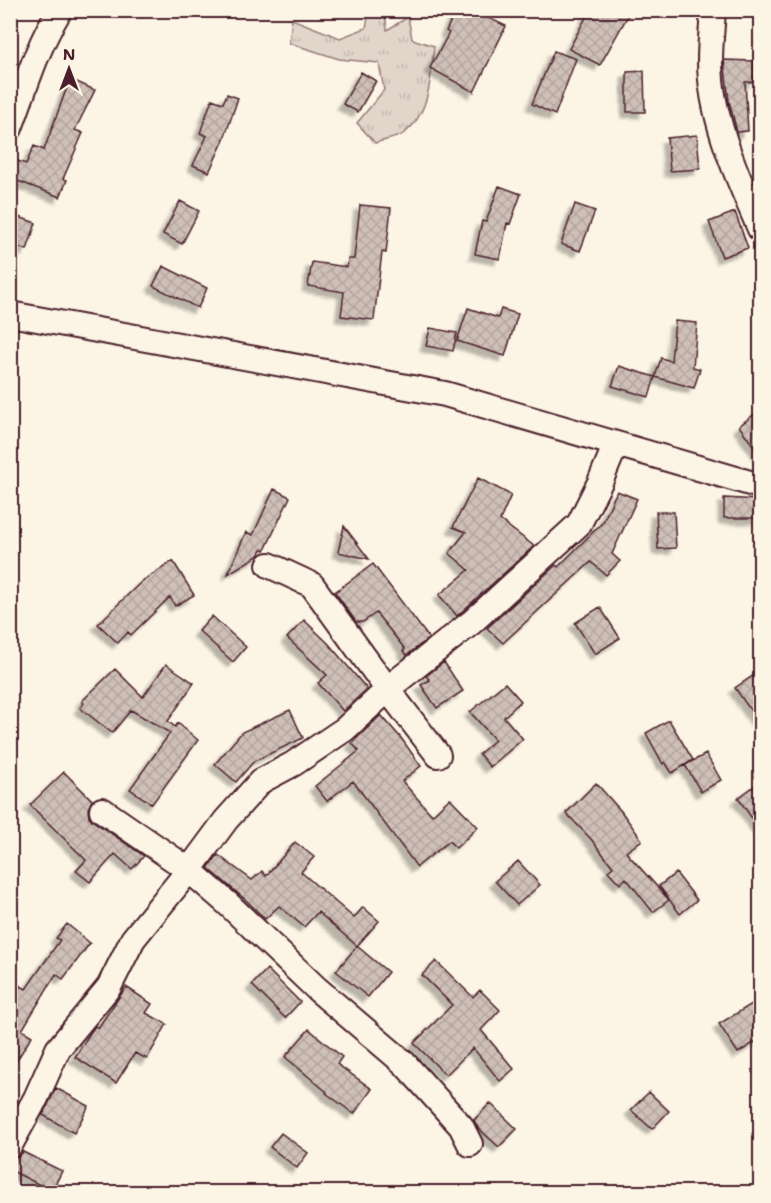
<svg xmlns="http://www.w3.org/2000/svg" width="771" height="1203" font-family="'Shantell Sans',sans-serif">
	<defs>
		<pattern id="grass-tufts" width="24" height="20" patternUnits="userSpaceOnUse" patternTransform="scale(1.5)"><rect width="24" height="20" fill="#e2d5ca"/><path d="M3 7l-1-3M5 7V3M7 7l1-3M15 17l-1-3M17 17v-4M19 17l1-3" fill="none" stroke="#c3b6ae"/></pattern>
		<pattern id="building-cross-hatch" width="8" height="8" patternUnits="userSpaceOnUse" patternTransform="scale(1.5)"><rect width="8" height="8" fill="#cfc0b7"/><path d="M0 0l8 8M0 8l8-8" fill="none" stroke="#b3a59e"/></pattern>
		<filter id="shadow"><feDropShadow dx="-5.5" dy="5.5" stdDeviation="1.5" flood-color="#0004"/></filter>
	</defs>
	<rect width="100%" height="100%" fill="#fcf5e5"/>
	<filter id="ink" filterUnits="userSpaceOnUse"><feTurbulence type="fractalNoise" baseFrequency=".0167" numOctaves="2"/><feDisplacementMap in="SourceGraphic" scale="12" xChannelSelector="R" yChannelSelector="G"/><feConvolveMatrix kernelMatrix="1 2 1 2 8 2 1 2 1" color-interpolation-filters="sRGB"/></filter>
	<g filter="url(#ink)">
		<!-- grass -->
		<path fill="url(#grass-tufts)" stroke="#967a7a" stroke-width="1.5" d="M365 11H385L387 30 408 17 412 39 434 46C431 76 430 115 403 134 396 139 383 140 375 143L357 123 384 90 379 63 339 59 289 43 292 19 340 38 366 28 368 17Z"/>
		<!-- building -->
		<path fill="url(#building-cross-hatch)" stroke="#4a1f2b" stroke-width="1.5" filter="url(#shadow)" d="M456 10 475 19 478 13 506 26 474 92 430 68 449 33 446 31Z
			M590 10H631L600 65 569 49Z
			M554 51 576 59 555 115 532 104Z
			M724 60 754 61V82H745L748 131 737 132 729 101Z
			M644 71 645 112H627V72Z
			M361 72 376 81 358 112 343 104Z
			M70 79 95 90 75 130 83 133 63 179 67 180 60 197 10 178V170L15 160 26 164 34 146 44 150Z
			M227 94 238 98 223 142 209 172 193 165 207 136 200 133 212 99 223 103Z
			M697 135 700 169 670 171 667 138Z
			M499 186 521 194 510 224 507 223 500 259 475 254 482 221 486 222Z
			M180 201 199 211 182 244 163 234Z
			M575 204 595 211 580 251 561 244Z
			M360 205 391 208 386 253 382 252 374 320 341 316 344 292 308 286 312 262 347 267 348 259H354Z
			M735 212 748 248 722 257 709 222Z
			M10 214 36 223 27 250 10 244Z
			M163 266 207 288 198 308 153 286Z
			M468 308 498 318 501 309 518 314 505 356 457 341Z
			M675 321 697 323 693 367 700 369 694 388 655 377 661 358 671 361Z
			M430 328 457 333 453 351 426 346Z
			M619 366 655 377 649 397 612 386Z
			M760 410V455L739 426Z
			M478 478 511 495 500 520 534 546 457 616 439 595 469 570 449 553 466 532 453 527Z
			M274 489 290 497 265 550 262 549 259 555 228 574 246 532 253 535Z
			M617 491 637 499 612 554 620 561 606 575 591 562 503 643 487 628 556 565 558 567 603 522Z
			M724 498 760 500V518H724Z
			M656 512H674L676 548 658 549Z
			M344 526 369 559 338 552Z
			M173 561 194 595 175 606 170 597 131 635 128 632 118 643 98 624 142 581Z
			M373 564 429 638 407 655 403 651 405 649 376 613 363 622H356L335 592Z
			M600 607 620 638 595 654 575 623Z
			M212 616 246 647 233 662 199 631Z
			M304 620 328 643 367 689 343 711 318 683 327 675 287 638Z
			M444 662 463 691 437 708 421 685 430 680 426 676Z
			M166 664 194 683 168 721 175 727 178 723 198 740 152 804 130 789 170 733 131 710 112 733 80 708 84 703 82 701 115 669 143 697Z
			M760 671V724L735 688Z
			M505 683 521 701 504 717 523 739 490 767 479 754 495 740 470 712Z
			M290 710 303 738 254 761 236 782 215 764 242 732Z
			M381 715 401 738 421 766 402 781 432 815 450 798 478 827 456 848 449 841 417 867 353 781 327 801 315 786 359 751 352 743Z
			M669 720 693 760 672 773 665 762 663 764 646 733Z
			M706 754 721 780 701 792 685 765Z
			M64 772 92 800 88 809 89 817 93 821 144 856 132 869 115 854 90 882 76 871 86 860 30 805Z
			M760 782V830L738 798Z
			M596 783 621 811 642 840 626 852 669 900 653 912 626 878 620 884 608 871 613 867 591 839 566 813Z
			M295 842 314 857 301 872 354 918 363 907 379 921 357 946 318 912 304 927 279 906 265 919 247 901 208 868 218 855 252 880 262 871 266 876Z
			M518 861 540 885 517 905 495 881Z
			M676 873 697 900 680 914 659 886Z
			M67 924 90 943 63 979 56 974 22 1030 32 1036 10 1071V980L26 989 60 940 56 938Z
			M357 946 388 972 368 997 336 971Z
			M436 961 473 997 480 990 500 1010 481 1030 514 1069 500 1081 473 1048 446 1075 414 1043 452 1005 422 975Z
			M267 969 300 1002 285 1018 252 985Z
			M126 987 152 1004 146 1013 167 1024 147 1059 135 1053 116 1083 75 1057 90 1033 95 1026 98 1028Z
			M760 999V1039L738 1053 719 1024Z
			M309 1029 342 1057 337 1064 372 1089 354 1114 326 1093 327 1092 285 1057Z
			M56 1088 89 1106 74 1133 43 1115Z
			M649 1092 669 1111 652 1129 631 1110Z
			M490 1103 517 1129 499 1147 478 1128 474 1120Z
			M281 1133 308 1153 297 1168 270 1147Z
			M23 1152 62 1171 52 1191 10 1170V1159L18 1157Z"/>
		<g fill="none" stroke-linecap="round" stroke-linejoin="round">
			<defs>
				<path id="minor" d="M713 10C712 27 710 45 710 61 710 118 738 178 760 229
					M10 128C25 88 37 46 60 10
					M10 314 445 394 760 486
					M269 565 312 585 388 690 438 755
					M102 810 189 870 227 903 317 989 404 1063 461 1126 470 1144
					M10 1145 36 1098 58 1049 109 987 133 939 189 870 226 820 261 781 293 764 345 729 396 682 472 622 579 524 600 482 616 444"/>
			</defs>
			<!-- minor casing -->
			<use href="#minor" stroke="#4a1f2b" stroke-width="28"/>
			<!-- minor -->
			<use href="#minor" stroke="#fcf5e5" stroke-width="24"/>
		</g>
	</g>
	<!-- margin -->
	<rect width="771" height="1203" fill="none" stroke="#fcf5e5" stroke-width="36"/>
	<rect x="18" y="18" width="735" height="1167" fill="none" stroke="#4a1f2b" stroke-width="2" filter="url(#ink)"/>
	<!-- north arrow -->
	<g transform="translate(69 69)" stroke="#fcf5e5" stroke-width="4.5" paint-order="stroke">
	<path d="M0-4.5L10 22L0 15L-10 22Z" fill="#4a1f2b"/>
	<text y="-9" font-size="16" font-weight="bold" text-anchor="middle" fill="#4a1f2b">N</text>
	</g>
</svg>
